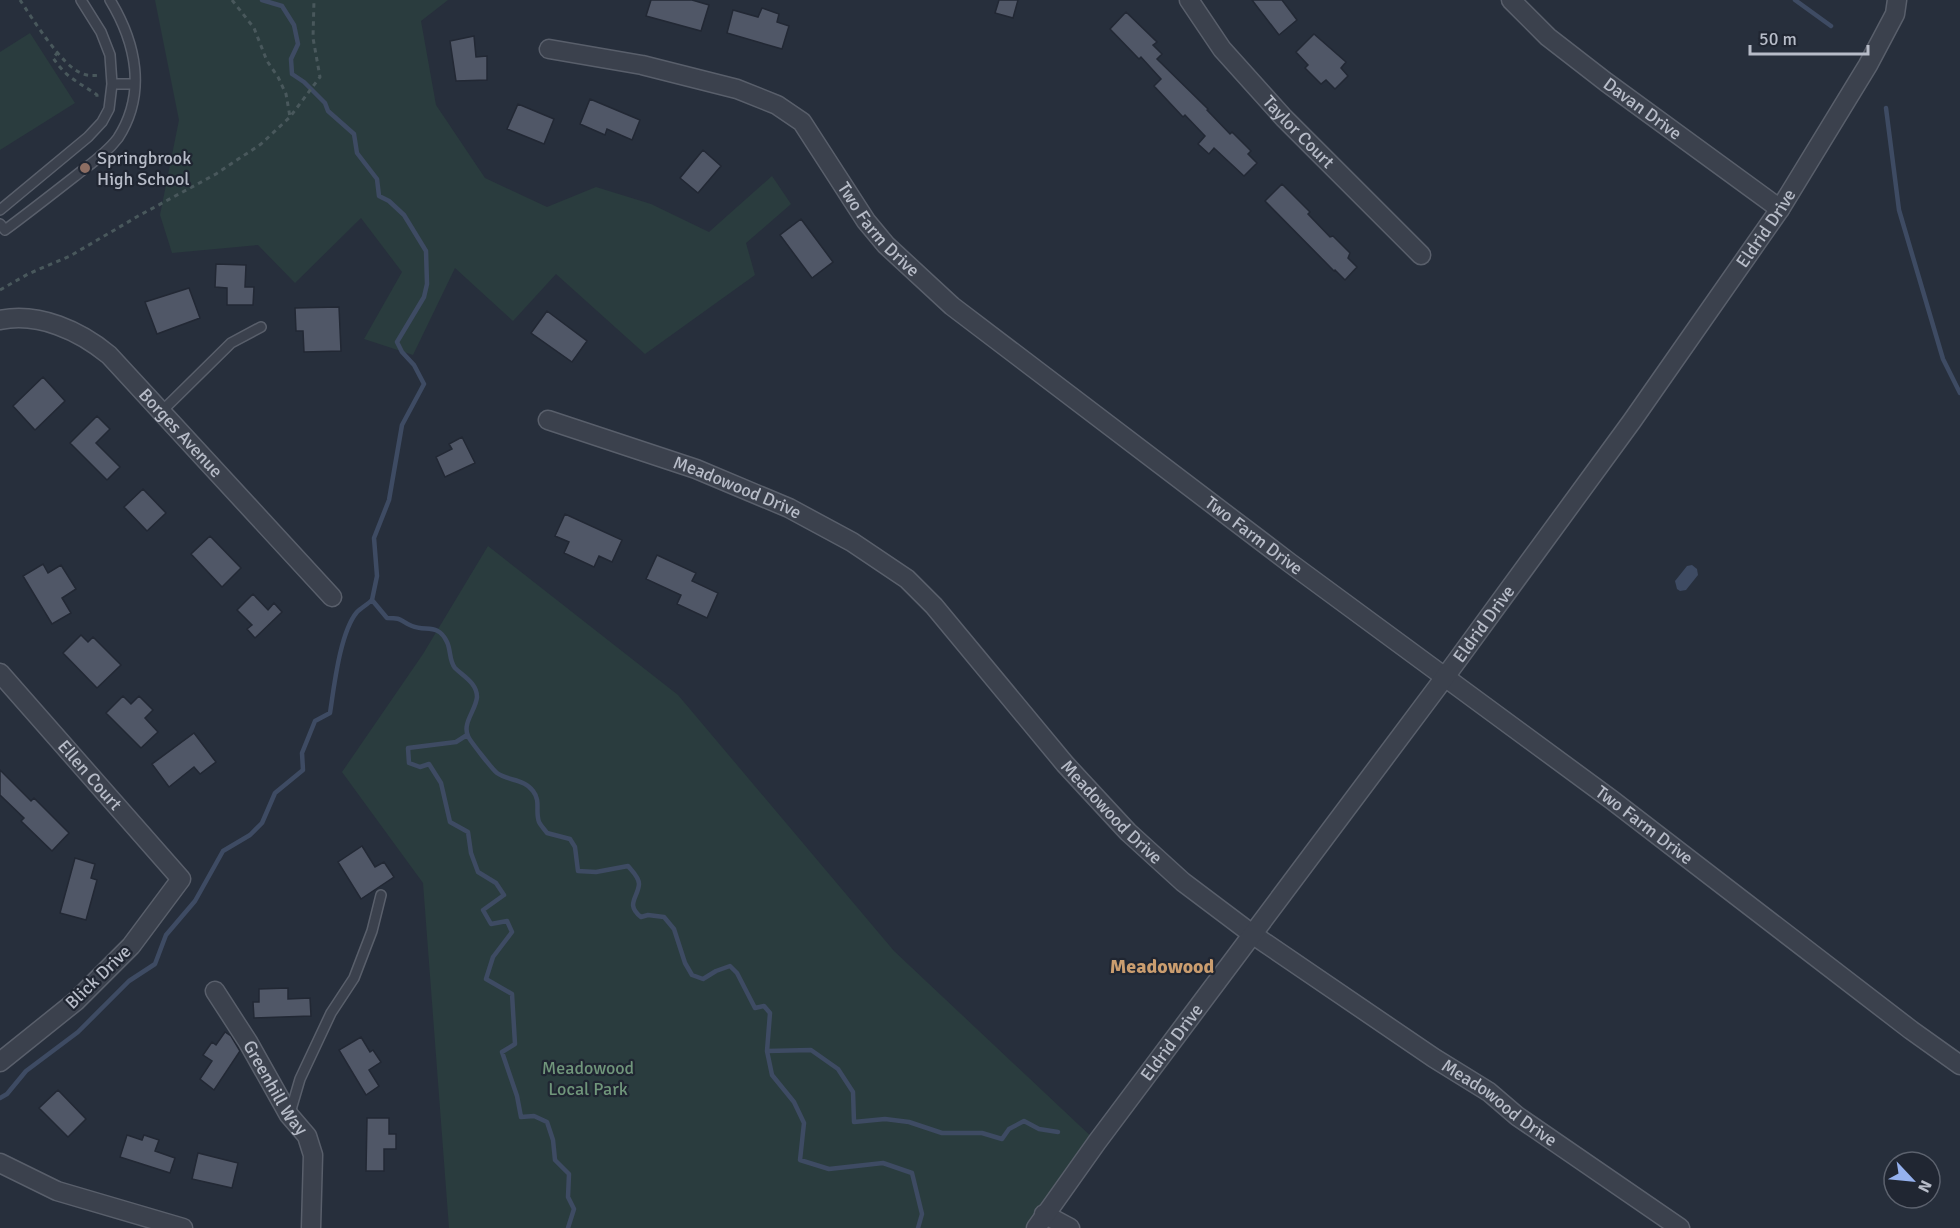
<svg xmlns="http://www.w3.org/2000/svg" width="1960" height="1228" font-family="Signika,sans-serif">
	<rect width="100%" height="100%" fill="#272f3c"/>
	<!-- green -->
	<path fill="#2a3c3e" d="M155 0H448L421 21 436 105 485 178 547 207 596 187 651 204 709 232 772 176 791 204 746 243 755 275 645 354 556 274 513 321 455 268 413 355 364 339 402 272 361 218 295 283 258 245 172 253 160 215 179 120Z
		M30 33 75 103 0 150V52Z
		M488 546 678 695 894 951 1097 1142 1036 1228H449L423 883 342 772 423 654Z"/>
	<!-- water -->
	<path fill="#3e4b63" d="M1692 565 1697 569 1698 575 1686 590 1680 591 1677 589 1675 581 1687 566Z"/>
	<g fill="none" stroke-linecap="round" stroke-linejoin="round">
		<!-- stream -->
		<path stroke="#3e4b63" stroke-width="4.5" d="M262 0 282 6 294 25 298 44 291 59 292 74 304 82 325 103 328 111 354 134 357 153 377 179 379 196 389 201 404 215 426 251 427 284 424 297 397 342 402 352 414 365 424 384 402 425 389 500 374 538 377 576 372 600 387 618C404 618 398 620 412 626 426 632 438 623 447 642 451 650 449 661 455 668 463 676 477 683 477 697 476 710 462 723 468 736 470 741 493 770 497 773 508 781 525 779 533 791 541 801 535 811 539 822 541 826 545 830 547 833L570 839 575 847 578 871 596 872 628 866C632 871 639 877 639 884 638 898 625 904 641 917L648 915 664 917 674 929 685 963 692 975 703 979 716 971 730 966 737 973 755 1008 764 1006 770 1013 767 1051 772 1075 794 1102 804 1123 800 1160 829 1169 883 1163 912 1173 922 1214 918 1228
			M1795 0 1831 26
			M1886 108 1899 210 1943 359 1960 393
			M467 735 456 742 408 748 409 763 420 767 429 764 441 783 450 822 468 832 471 853 478 872 496 883 504 895 483 910 491 924 507 921 512 932 493 957 486 979 512 994 515 1044 502 1052 517 1096 521 1117 534 1116 547 1122 553 1140 555 1160 569 1174 568 1197 574 1209 568 1228
			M767 1051 811 1050 838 1069 853 1092 854 1122 885 1119 909 1122 942 1133H982L1002 1139 1009 1129 1024 1121 1039 1129 1058 1132
			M0 1098 7 1094 26 1071 78 1032 129 981 155 964 166 935 195 901 223 851 250 835 262 823 275 793 303 770 302 753 315 721 330 713C334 687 340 632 357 612 361 608 368 604 372 600"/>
	</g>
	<!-- building -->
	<path fill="#505767" stroke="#222834" stroke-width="1.5" d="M651 0H692L709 5 701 31 646 16Z
		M999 0H1018L1013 18 995 13Z
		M1252 0H1282L1297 20 1279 35Z
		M762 8 779 14 777 22 789 26 782 49 727 33 733 10 758 17Z
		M1126 12 1157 42 1153 45 1162 54 1157 59 1208 109 1207 110 1230 134 1232 132 1251 151 1248 154 1257 163 1244 176 1214 148 1209 154 1198 144 1205 136 1185 115 1183 117 1154 86 1161 79 1141 57 1139 59 1110 29Z
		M1314 34 1346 62 1341 68 1348 76 1335 89 1326 80 1321 84 1305 68 1308 65 1296 52Z
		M474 36 476 57 487 56V80L456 81 450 41Z
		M590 99 640 120 632 140 607 129 605 135 580 124Z
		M518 104 554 119 544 144 507 129Z
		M703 150 721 166 698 193 680 178Z
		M1282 184 1310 212 1308 214 1330 237 1333 236 1350 253 1348 258 1357 267 1345 280 1335 270 1334 271 1265 201Z
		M801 219 833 262 812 278 780 235Z
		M216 264 246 265 245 287H254L253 305H227V288L215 287Z
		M189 288 200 318 157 334 145 302Z
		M339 307 341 351 304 352 303 331H296L295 308Z
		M547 311 587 341 572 362 531 333Z
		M43 377 65 401 35 430 13 406Z
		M97 416 110 429 96 443 120 467 107 480 70 443Z
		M462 437 475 463 445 477 436 457 452 449 449 444Z
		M143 489 166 513 147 531 124 507Z
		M565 514 622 540 612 562 599 556 594 567 564 553 569 542 555 536Z
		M210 536 241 568 222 587 191 554Z
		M657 555 696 573 692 581 718 593 707 618 677 604 681 595 646 579Z
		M43 564 48 573 61 565 76 589 62 598 71 613 52 624 23 576Z
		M253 594 268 610 274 603 282 612 255 638 247 629 252 625 237 610Z
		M81 635 88 642 93 637 121 665 97 688 63 653Z
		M123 696 131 704 139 696 153 710 145 718 158 732 141 748 106 713Z
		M194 733 216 762 200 774 194 767 169 787 152 764Z
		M0 770 31 801 34 798 69 833 52 851 21 821 24 818 0 795Z
		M362 846 375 867 384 862 394 877 361 899 338 862Z
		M75 858 95 864 91 878 97 880 86 920 60 913Z
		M288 988V999L310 998 311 1016 254 1018 253 1002H259V989Z
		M225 1032 231 1036 240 1051 214 1090 200 1079 212 1061 203 1055 212 1042 216 1045Z
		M361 1037 370 1052 373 1050 381 1062 369 1070 379 1086 366 1095 339 1050Z
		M58 1090 86 1119 68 1137 39 1108Z
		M367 1118H389V1134H396V1149H384V1171H366Z
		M127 1135 142 1140 144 1135 159 1140 155 1151 175 1158 170 1173 120 1157Z
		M198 1153 238 1163 232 1188 192 1179Z"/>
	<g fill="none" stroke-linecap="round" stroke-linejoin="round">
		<defs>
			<path id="lane" d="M81 0 101 32 110 55 112 84H135
				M0 210 88 137 102 122 109 109 112 84
				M0 224 5 230C28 213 51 195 74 177 89 165 106 154 118 138 147 93 136 43 110 0
				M161 412 231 343 261 327
				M290 1113 300 1079 331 1013 354 978 372 931 381 895"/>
			<g id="street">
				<path id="s1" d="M1189 0 1222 49 1284 118 1421 255"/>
				<path id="s2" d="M1511 0 1548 37 1606 82 1780 209"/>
				<path id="s3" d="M549 49 642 65 737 89 777 105 802 122 866 221 886 245 952 306 1290 563 1612 800 1911 1030 1960 1065"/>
				<path id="s4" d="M0 320C39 312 80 331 109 355L332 597"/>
				<path id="s5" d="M548 420 696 469 789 508 852 542 907 579 934 606 1065 764 1128 832 1183 882 1252 934 1434 1058 1489 1092 1517 1116 1680 1228"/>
				<path id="s6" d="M0 673 181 879 131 946 76 1001 0 1062"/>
				<path id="s7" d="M215 991 248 1042 289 1115 307 1136 313 1155 311 1228"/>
				<path d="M0 1163 57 1191 183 1228"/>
				<path d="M1044 1214 1070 1228"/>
				<path id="s8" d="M1036 1228 1097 1142 1445 677 1632 421 1780 209 1868 65 1895 14 1897 0"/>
			</g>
		</defs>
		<!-- lane casing -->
		<use href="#lane" stroke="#595f6b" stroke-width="12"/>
		<!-- street casing -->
		<use href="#street" stroke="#595f6b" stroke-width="21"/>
		<!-- path -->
		<path stroke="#49585c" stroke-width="3" stroke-dasharray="4.5 4.5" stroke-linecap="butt" d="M20 0C32 18 62 66 81 73 87 76 93 76 100 75
			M232 0 254 28 267 61 278 77 286 94 290 117
			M58 52 53 58C58 65 65 74 73 79 81 85 89 89 97 95V99
			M0 290 28 274 70 256 140 215 216 174 261 144 290 117 320 77 313 38 314 0"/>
		<!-- lane -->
		<use href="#lane" stroke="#3b414d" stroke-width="9"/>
		<!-- street -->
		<use href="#street" stroke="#3b414d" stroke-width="18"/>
	</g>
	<!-- markers -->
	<circle fill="#8d6e63" stroke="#202632" stroke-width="2" cx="85" cy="168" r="6"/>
	<g text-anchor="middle" stroke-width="4.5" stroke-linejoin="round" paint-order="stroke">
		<!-- street labels -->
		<g font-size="18" fill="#b7bcc8" stroke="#202632">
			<text dy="6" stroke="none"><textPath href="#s2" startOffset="171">Davan Drive</textPath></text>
			<text dy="6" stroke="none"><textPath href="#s1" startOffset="172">Taylor Court</textPath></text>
			<text dy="6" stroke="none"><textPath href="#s3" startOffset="398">Two Farm Drive</textPath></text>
			<text dy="6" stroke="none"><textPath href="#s8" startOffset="1238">Eldrid Drive</textPath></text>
			<text dy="6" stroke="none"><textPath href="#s4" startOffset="224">Borges Avenue</textPath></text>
			<text dy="6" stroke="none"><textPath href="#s5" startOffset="201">Meadowood Drive</textPath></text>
			<text dy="6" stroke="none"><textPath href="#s3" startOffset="884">Two Farm Drive</textPath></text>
			<text dy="6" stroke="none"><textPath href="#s8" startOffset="752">Eldrid Drive</textPath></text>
			<text dy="6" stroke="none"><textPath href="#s6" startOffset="136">Ellen Court</textPath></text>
			<text dy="6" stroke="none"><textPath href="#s5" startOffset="705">Meadowood Drive</textPath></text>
			<text dy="6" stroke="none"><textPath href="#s3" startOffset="1370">Two Farm Drive</textPath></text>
			<text transform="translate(98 977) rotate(-44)" y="6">Blick Drive</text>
			<text dy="6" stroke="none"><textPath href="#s8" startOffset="230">Eldrid Drive</textPath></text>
			<text dy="6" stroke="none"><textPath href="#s7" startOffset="114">Greenhill Way</textPath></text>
			<text dy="6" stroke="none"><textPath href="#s5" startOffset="1191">Meadowood Drive</textPath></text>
		</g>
		<!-- poi labels -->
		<g font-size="18" fill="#b7bcc8" stroke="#202632" text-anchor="start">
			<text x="97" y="164">Springbrook<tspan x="97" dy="21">High School</tspan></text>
		</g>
		<!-- park labels -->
		<g font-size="18" fill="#70967b" stroke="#202632">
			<text x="588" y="1074">Meadowood<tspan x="588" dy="21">Local Park</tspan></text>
		</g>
		<!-- neighbourhood labels -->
		<g font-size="20" font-weight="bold" fill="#ca9d6f" stroke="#202632">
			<text x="1162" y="973">Meadowood</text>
		</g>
	</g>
	<!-- north arrow -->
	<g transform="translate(1912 1180) rotate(116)"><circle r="28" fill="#202632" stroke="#5c626e" stroke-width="1.5"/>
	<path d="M0-4.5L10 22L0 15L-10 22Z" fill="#95b1ee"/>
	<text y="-9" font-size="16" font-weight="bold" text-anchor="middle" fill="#b7bcc8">N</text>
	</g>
	<!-- scale -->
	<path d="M1750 45v9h118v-9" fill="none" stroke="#b7bcc8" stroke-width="3"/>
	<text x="1759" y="45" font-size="18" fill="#b7bcc8" stroke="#202632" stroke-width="4.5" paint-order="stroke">50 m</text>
</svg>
